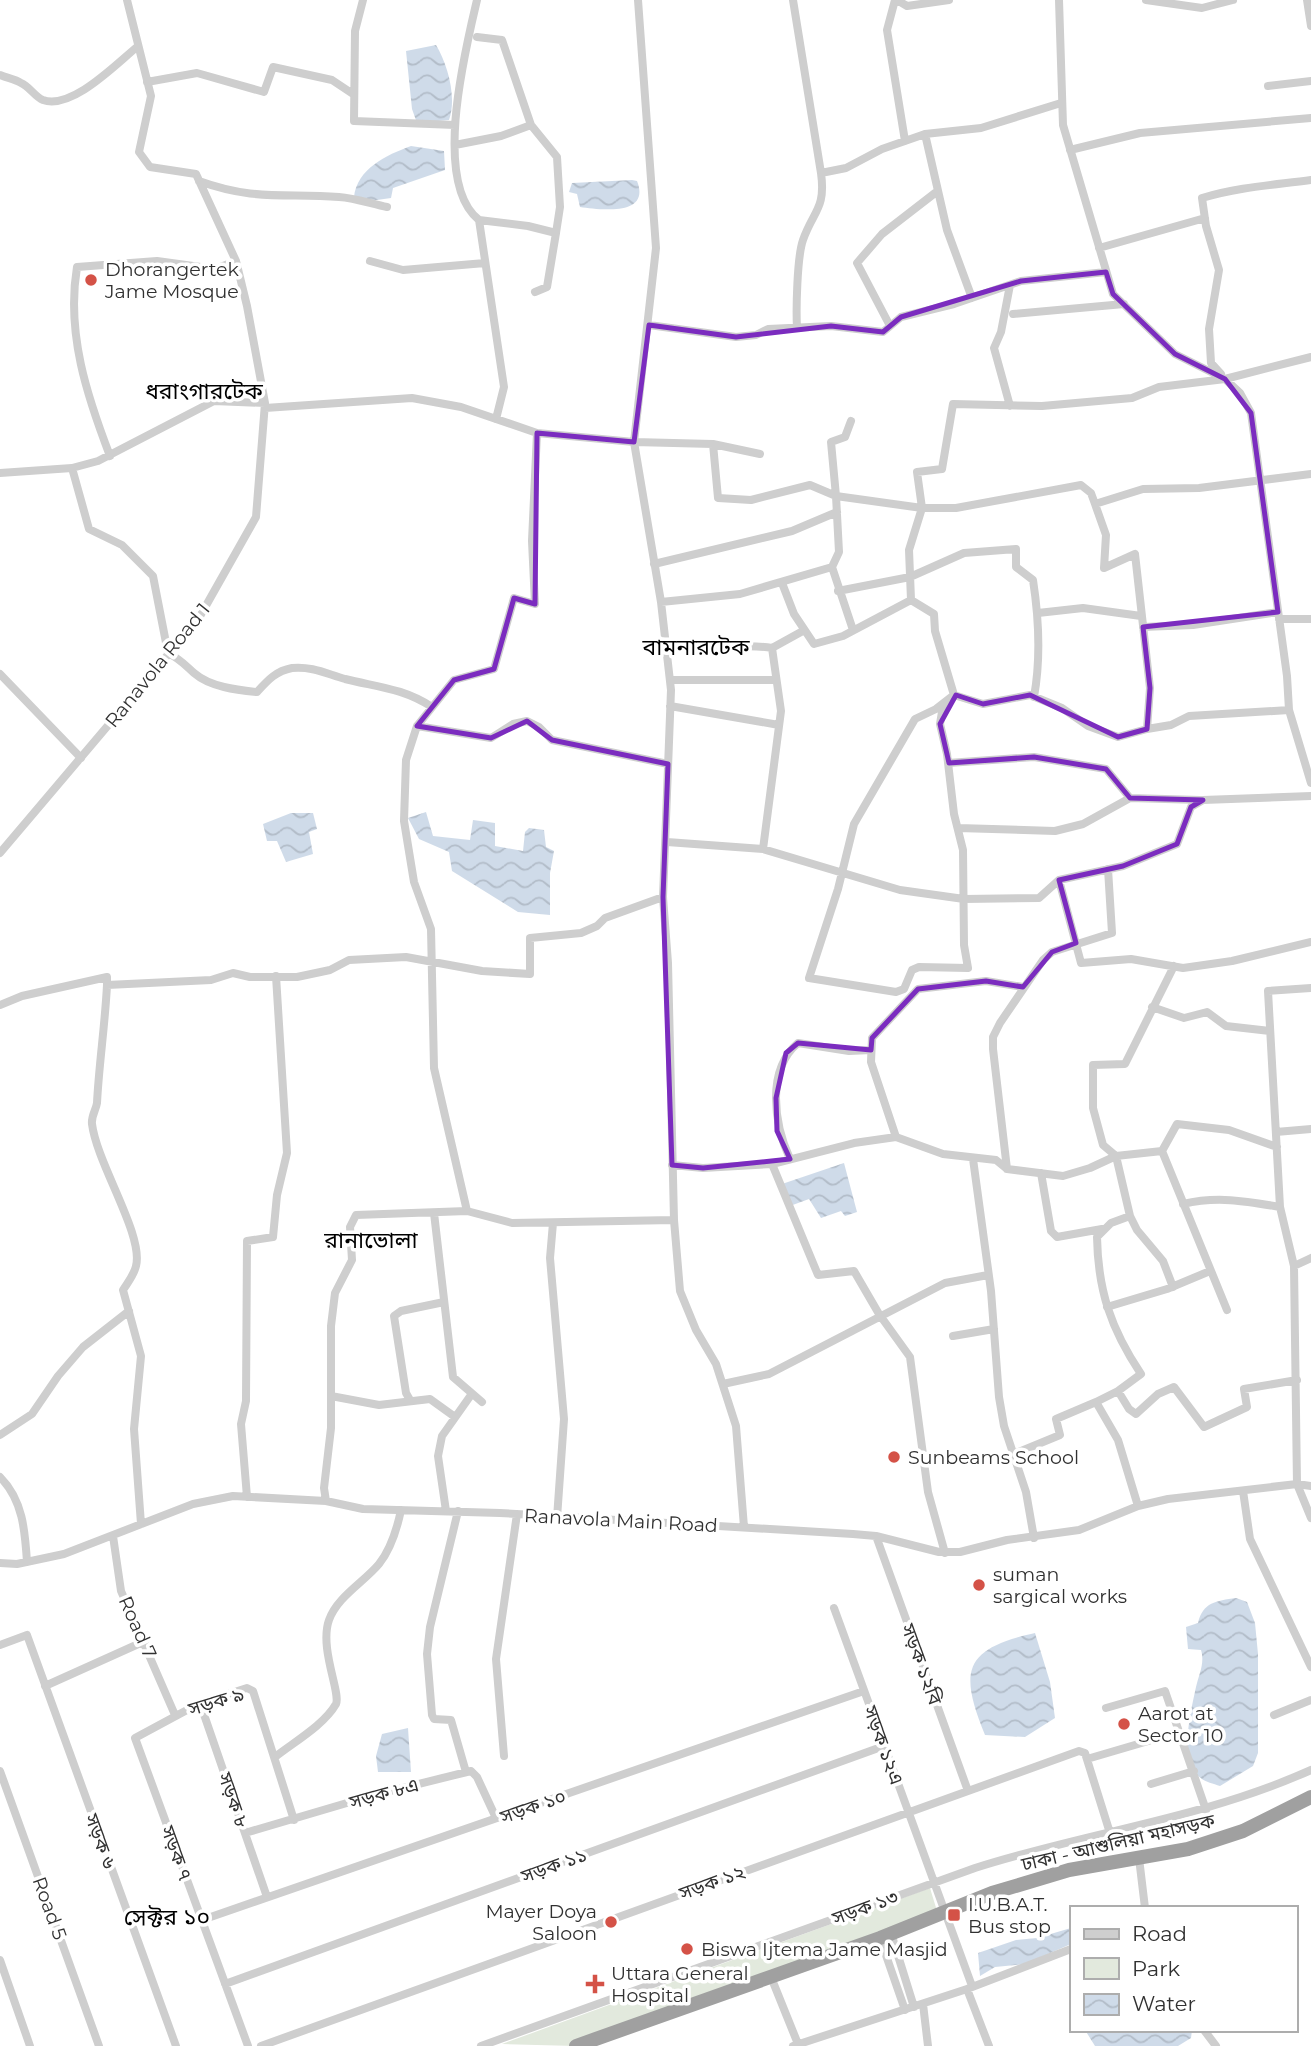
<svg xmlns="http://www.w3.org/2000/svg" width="1311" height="2046" font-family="Montserrat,'Noto Sans Bengali',sans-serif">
	<defs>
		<pattern id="water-waves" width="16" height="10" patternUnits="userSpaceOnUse" patternTransform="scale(1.75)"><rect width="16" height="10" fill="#cfdbe9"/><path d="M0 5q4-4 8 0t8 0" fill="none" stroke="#b2bcc8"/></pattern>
	</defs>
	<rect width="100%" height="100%" fill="#fff"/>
	<!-- green -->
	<path fill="#e2e9dd" d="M930 1888 937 1911 575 2046 502 2044Z"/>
	<!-- water -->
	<path fill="url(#water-waves)" d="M436 45C448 65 457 98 449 120L417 123 412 109 406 51Z
		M411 146 444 151 445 170 393 188 391 198 370 201 354 197C357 169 386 155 411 146Z
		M632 180 637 181C651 216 601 210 580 207L577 194 569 192 572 183Z
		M426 812 433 836 470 840 473 820 495 823V846L523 851 525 832 529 828 544 830 546 847 554 851 550 873V915L518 912 452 871 449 852 419 839 408 818Z
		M291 813H313L317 829 309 832 313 854 286 862 277 841H267L263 824Z
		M844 1163 857 1212 845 1216 841 1211 821 1218 809 1199 790 1206 782 1184Z
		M1236 1598 1247 1602 1255 1623 1258 1654V1753L1253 1766 1220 1786C1211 1783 1201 1781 1196 1773 1180 1752 1191 1711 1196 1687 1199 1674 1205 1663 1201 1650L1188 1649 1186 1627 1198 1623C1203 1602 1216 1601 1236 1598Z
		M1035 1633 1050 1682 1055 1718 1025 1737 985 1735C959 1671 963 1649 1035 1633Z
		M408 1728 411 1772H378L376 1756 382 1734Z
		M1071 1928V1944L1025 1964 995 1967 980 1976 978 1953 1016 1940 1037 1938Z
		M1085 2030H1192L1191 2038 1178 2046H1095Z"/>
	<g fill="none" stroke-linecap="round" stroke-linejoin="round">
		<!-- minor -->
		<path stroke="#cecece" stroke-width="8" d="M363 0 355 31 354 121 455 125
			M477 0C465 51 432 183 479 220L504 387 496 419
			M638 0 656 248 634 442 661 602 671 690 663 897 668 963 674 1220 680 1291 696 1330 716 1364 736 1426 744 1527
			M793 0 821 173
			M895 0 887 30 905 141
			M897 0 907 6 949 0
			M1059 0 1063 125 1113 294 1175 354 1225 379 1240 393 1251 413 1287 676 1289 710 1311 783
			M1146 0 1202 8 1233 0
			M1307 0 1311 26
			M477 37 502 40 531 125 557 157 560 207 556 233 528 226 479 220
			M0 75C7 78 15 79 21 83 29 86 35 97 43 100 72 110 116 64 137 47
			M147 82 197 73 264 92 273 67 332 80 353 94
			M1268 86 1311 81
			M925 134 947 230 972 298
			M455 145 501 136 531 125
			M1070 150 1140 133 1311 118
			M199 181C254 201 285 193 339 197 355 198 372 204 387 207
			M1099 248 1205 218
			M370 261 403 270 485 263
			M1010 285 1001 332 994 348 1010 406
			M535 292 547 287 556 233
			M1013 314 1124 304
			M889 324 857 263 882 234 935 193
			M649 325 736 337 756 335 768 329 831 326 883 332 901 317 954 304 1021 281 1106 272
			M797 328C796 310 797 257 803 240 813 211 826 209 821 173L846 168 882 149 925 134 981 128 1061 103
			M1221 374 1211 363 1209 329 1219 270 1206 226 1202 198C1238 187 1274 185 1311 180
			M265 408 412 398 461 407 537 433 634 442 713 444 718 498 751 500 810 485 836 496 831 442 845 437 851 421
			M713 444 760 454
			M110 456C87 396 66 333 77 267L157 261 215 269 236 261
			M72 468 89 529 122 545 153 576 168 653C180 659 184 664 194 673 210 687 237 690 257 692 268 680 276 671 292 668 312 666 327 674 345 679 377 687 403 688 432 707
			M0 473 72 468 98 461 214 401 265 403
			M1095 504 1106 535 1104 568 1135 554 1150 688 1147 729 1118 737 1088 726 1062 708 1030 695 983 704 954 695 942 712 940 724 947 754 954 814 963 850 964 945 968 968 919 967 912 970 904 989 896 992 809 978 838 889 854 824 915 719 936 709 954 695 935 631 934 614 911 600 909 550 922 508 917 472 942 469 953 404 1042 406 1132 398 1159 387 1225 379 1311 357
			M654 564 792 531 837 512
			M832 567 853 630
			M782 583 794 614 814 644 843 636 911 600
			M838 591 910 577 964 553 1016 549V567L1033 580C1039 619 1041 658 1034 697
			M661 602 740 594 832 567 839 552 836 496 922 508H956L1081 485 1091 493 1095 504 1143 489 1199 488 1311 474
			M1038 613 1083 608 1141 616
			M1279 619H1311
			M1143 627 1193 625 1278 612
			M666 646C688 643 706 646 728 646 744 647 756 645 772 648
			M0 674 81 758
			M670 680H776
			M670 706 779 725
			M417 726 491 738 513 724 527 721 539 727 552 740 668 764
			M1147 729 1171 725 1189 716 1289 710
			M948 763 1034 757 1106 769 1130 798 1200 800
			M958 828 1055 831 1083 824 1130 798
			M667 842 763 849 900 890 964 899 1039 898 1059 880 1123 866 1177 844 1191 807 1203 800 1311 796
			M763 849 781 711 772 648 801 632
			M0 853 199 618 256 517 265 403 247 306 236 261 196 174 150 167 139 152 151 96 127 0
			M1059 880 1081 963 1131 959 1183 968 1232 961 1311 942
			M107 985C105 1025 99 1064 97 1103 96 1110 91 1116 92 1124 97 1164 144 1235 136 1266 134 1275 128 1282 123 1290L141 1356 134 1429 141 1524
			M1311 988 1268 991 1280 1207 1294 1266 1297 1484 1311 1518
			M0 1005 22 996 107 977V985L211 980 233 973 250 977H297L330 970 349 960 406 957 482 971 530 974V938L581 933 597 926 605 918 663 897
			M1152 1007 1184 1018 1207 1012 1226 1026 1270 1031
			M1276 1132 1311 1129
			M896 1137 871 1062 872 1038 918 989 986 981 1023 987
			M1162 1151 1227 1310
			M790 1159C774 1124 766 1070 798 1043L849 1051 871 1050
			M973 1159 991 1291 999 1397 1004 1426 1026 1492 1034 1538
			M772 1164 818 1275 854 1271 879 1314 910 1357 928 1492 945 1553
			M672 1165 703 1168 772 1164 854 1143 896 1137 943 1154 996 1160 1007 1169 1063 1176 1090 1168 1116 1156 1162 1151 1177 1124 1229 1130 1277 1147
			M1007 1169 993 1049V1037L1000 1023 1043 960 1052 952 1112 933 1108 869
			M1041 1173 1051 1231 1057 1237 1102 1229
			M1183 1204C1217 1196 1245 1201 1280 1207
			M467 1211 434 1068 431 929 414 882 404 821 406 760 417 726 454 680 494 669 514 598 535 604 532 541 537 433
			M434 1213 453 1377 482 1402
			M1130 1216 1137 1230 1163 1261 1173 1287
			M553 1223 550 1258 564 1419 557 1518
			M1294 1266 1311 1258
			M1107 1307 1167 1289 1210 1271
			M953 1336 994 1329
			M723 1384 769 1374 945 1283 988 1275
			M1118 1391 1141 1374C1111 1329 1098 1291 1097 1237L1111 1223 1130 1216 1116 1156 1103 1145 1093 1108V1065L1125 1064 1174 966
			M331 1396 379 1405 430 1399 455 1417
			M410 1400 406 1393 394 1316 401 1311 444 1302
			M1096 1402 1118 1391 1129 1409 1136 1414 1158 1394 1174 1387 1204 1427 1247 1407 1244 1389 1297 1380
			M0 1435 32 1414 58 1376 83 1347 129 1311
			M1014 1454 1060 1435 1056 1419 1096 1402 1118 1440 1138 1506
			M0 1477C23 1500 25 1531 27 1562
			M1243 1491 1250 1539 1311 1667
			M247 1497 241 1424 246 1401 247 1241 273 1237 277 1195 287 1153 276 976
			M326 1501 324 1488 331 1428V1326L335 1293 352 1260 350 1227 356 1215 467 1211 512 1223 674 1220
			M446 1511 438 1456 442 1436 471 1395
			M458 1511 430 1627 427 1654 432 1715 434 1719 451 1720 466 1772
			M113 1536 121 1591 175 1715
			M876 1536 968 1791
			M0 1563 17 1564 64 1554 193 1504 233 1496 326 1501 363 1509 500 1513 853 1534 876 1536 939 1552H960L1007 1540 1079 1530 1138 1506 1168 1499 1297 1484 1311 1486
			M834 1608 972 1986
			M0 1645 27 1635 176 2046
			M45 1686 145 1641
			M200 1703 267 1897
			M1106 1708 1165 1691 1206 1810
			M1274 1715 1311 1700
			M504 1756 496 1659 517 1514
			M275 1757C294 1742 324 1725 336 1704 341 1693 319 1648 329 1620 337 1597 364 1582 379 1564 391 1549 397 1529 401 1510
			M1087 1759 1179 1732
			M0 1771 99 2046
			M1151 1784 1194 1771
			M245 1833 374 1795 471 1771 477 1777 496 1818
			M1139 1858 1145 1908
			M202 1920 864 1691
			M891 1933 914 2007
			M880 1938 905 2010
			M0 1960 30 2046
			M771 1977 798 2044
			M225 1984 884 1746
			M967 1989 989 2046
			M923 2004 928 2046
			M1204 2030 1216 2046
			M248 2046 135 1738 200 1703 247 1688 253 1691 294 1820
			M261 2046 1079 1751 1085 1753 1110 1833
			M481 2046 975 1868C1087 1832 1202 1819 1311 1770
			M793 2046 967 1989 1071 1949"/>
		<!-- trunk -->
		<path stroke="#a0a0a0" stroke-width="14" d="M576 2046 880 1938 992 1893 1069 1870 1188 1849 1243 1831 1311 1797"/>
	</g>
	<!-- marked area -->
	<path fill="none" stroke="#7b2cbf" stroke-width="5" stroke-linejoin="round" d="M1106 272 1113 294 1175 354 1225 379 1251 413 1278 612 1143 627 1150 688 1147 729 1118 737 1030 695 983 704 956 695 940 724 949 763 1034 757 1106 769 1130 798 1203 800 1191 807 1177 844 1123 866 1059 880 1076 943 1052 952 1023 987 986 981 918 989 872 1038 871 1050 798 1043 786 1053 776 1098 777 1131 790 1159 703 1168 672 1165 663 897 668 764 552 740 527 721 491 738 417 726 454 680 494 669 514 598 535 604 537 433 634 442 649 325 736 337 831 326 883 332 901 317 1021 281Z"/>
	<!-- markers -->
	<g fill="#d45247" stroke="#fff" stroke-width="2.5">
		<circle cx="91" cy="280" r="7"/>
		<circle cx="894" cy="1457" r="7"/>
		<circle cx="979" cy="1585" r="7"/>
		<circle cx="1124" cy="1724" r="7"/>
		<rect x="947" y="1908" width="14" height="14" rx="3.5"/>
		<circle cx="611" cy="1922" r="7"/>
		<circle cx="687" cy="1949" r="7"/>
		<path d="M591.5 1973.5h7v7h7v7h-7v7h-7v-7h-7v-7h7z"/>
	</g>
	<g text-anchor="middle" stroke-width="7" stroke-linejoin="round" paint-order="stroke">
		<!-- poi labels -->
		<g font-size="19" fill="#313131" stroke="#fff" text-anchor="start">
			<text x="105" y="276">Dhorangertek<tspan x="105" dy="22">Jame Mosque</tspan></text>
			<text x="908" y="1464">Sunbeams School</text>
			<text x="993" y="1581">suman<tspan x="993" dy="22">sargical works</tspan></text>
			<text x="1138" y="1720">Aarot at<tspan x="1138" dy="22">Sector 10</tspan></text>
			<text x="968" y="1911">I.U.B.A.T.<tspan x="968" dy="22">Bus stop</tspan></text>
			<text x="597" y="1918" text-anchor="end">Mayer Doya<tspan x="597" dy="22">Saloon</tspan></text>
			<text x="701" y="1956">Biswa Ijtema Jame Masjid</text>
			<text x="611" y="1980">Uttara General<tspan x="611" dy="22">Hospital</tspan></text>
		</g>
		<!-- street labels -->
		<g font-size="19" fill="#313131" stroke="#fff">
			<text transform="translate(157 665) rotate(-51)" y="7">Ranavola Road 1</text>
			<text transform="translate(621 1520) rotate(3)" y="7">Ranavola Main Road</text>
			<text transform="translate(138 1627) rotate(66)" y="7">Road 7</text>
			<text transform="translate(922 1664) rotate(70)" y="7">সড়ক ১২বি</text>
			<text transform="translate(216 1701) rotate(-17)" y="7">সড়ক ৯</text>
			<text transform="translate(884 1745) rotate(70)" y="7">সড়ক ১২এ</text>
			<text transform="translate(384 1793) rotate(-15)" y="7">সড়ক ৮এ</text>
			<text transform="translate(234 1800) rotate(71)" y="7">সড়ক ৮</text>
			<text transform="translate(533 1806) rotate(-19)" y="7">সড়ক ১০</text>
			<text transform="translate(101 1841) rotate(70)" y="7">সড়ক ৬</text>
			<text transform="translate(1118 1842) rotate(-13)" y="7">ঢাকা - আশুলিয়া মহাসড়ক</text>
			<text transform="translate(177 1853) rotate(70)" y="7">সড়ক ৭</text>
			<text transform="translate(554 1865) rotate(-20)" y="7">সড়ক ১১</text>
			<text transform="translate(712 1882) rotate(-20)" y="7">সড়ক ১২</text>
			<text transform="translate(865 1907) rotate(-20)" y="7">সড়ক ১৩</text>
			<text transform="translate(50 1908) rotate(70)" y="7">Road 5</text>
		</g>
		<!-- quarter labels -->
		<g font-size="23" fill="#000" stroke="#fff">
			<text x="204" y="399">ধরাংগারটেক</text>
			<text x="696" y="655">বামনারটেক</text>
			<text x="371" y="1248">রানাভোলা</text>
			<text x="167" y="1925">সেক্টর ১০</text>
		</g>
	</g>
	<!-- legend -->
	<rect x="1070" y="1906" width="228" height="126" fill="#ffffff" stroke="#adadad" stroke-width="2"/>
	<rect x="1084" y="1929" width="35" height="10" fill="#cecece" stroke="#adadad" stroke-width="2"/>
	<text x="1132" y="1941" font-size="21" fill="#313131">Road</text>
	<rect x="1084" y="1958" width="35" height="21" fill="#e2e9dd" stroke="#adadad" stroke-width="2"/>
	<text x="1132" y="1976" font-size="21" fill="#313131">Park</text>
	<rect x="1084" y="1994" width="35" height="21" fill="url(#water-waves)" stroke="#adadad" stroke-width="2"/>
	<text x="1132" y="2011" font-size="21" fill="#313131">Water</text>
</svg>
